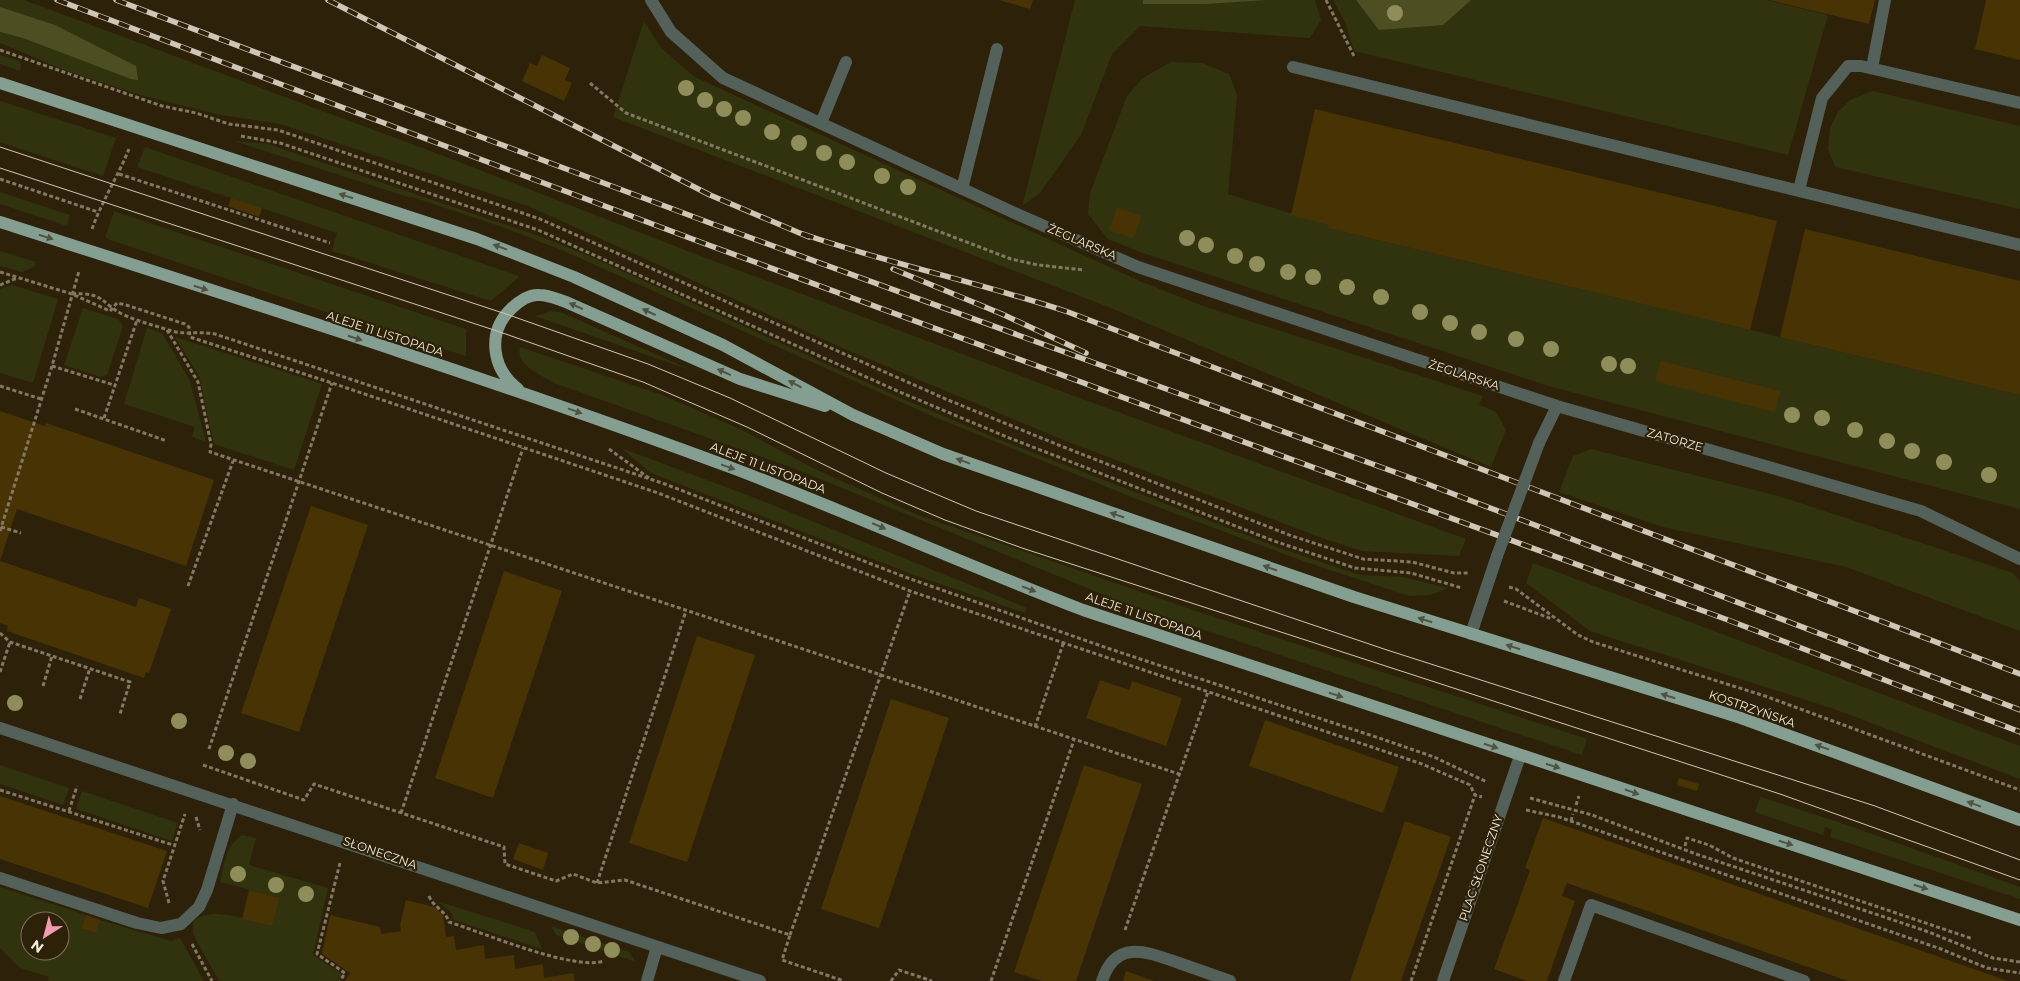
<svg xmlns="http://www.w3.org/2000/svg" width="2020" height="981" font-family="Montserrat,sans-serif">
	<rect width="100%" height="100%" fill="#2d2109"/>
	<!-- green -->
	<path fill="#31330f" fill-rule="evenodd" d="M0 0H24L441 155 703 257 1066 393 1466 539 1459 556 1362 551 1322 538 1066 441 845 349 528 206 280 124 221 115 140 95 64 70 0 43Z
		M1075 0H1315L1321 20 1310 38 1140 26 1112 54 1081 135 1040 193 1022 206Z
		M1333 0H1766L1828 15 1788 155 1354 51 1345 22Z
		M644 21 661 48 695 77 1142 282 1203 306 1483 396 1479 405 1496 412 1506 430 1491 467 1106 306 613 117Z
		M0 55 19 61 21 65 20 71 0 64Z
		M1171 62 1202 63 1229 74 1237 95 1228 194 1328 225V228L2020 395V509L1552 387 1140 252 1108 239 1088 214 1090 193 1127 96 1143 78Z
		M1873 91 2020 126V209L1835 167 1828 149 1830 128 1838 112 1850 100Z
		M0 101 116 138 103 176 0 142Z
		M234 141 268 144 542 237 596 259 903 399 998 439 1277 547 1359 575 1403 577 1448 588 1430 595 1409 596 1306 562 1139 500 930 415 564 251 502 227 412 197 411 198Z
		M145 147 519 276V277L491 301 332 251 337 233 137 167Z
		M0 192 70 215 67 226 0 204Z
		M114 211 466 329V356L335 315 105 238Z
		M0 251 36 262 34 267 22 272 0 266Z
		M12 285 58 299 33 383 0 373V289Z
		M83 308 118 319 123 326 107 375 100 377 64 365Z
		M552 311 563 313 693 371 535 316Z
		M147 328 162 333 190 381 206 442 192 437 195 427 124 404Z
		M175 337 322 384 294 470 214 444 199 376Z
		M520 347 662 395 742 430 815 469 918 515 1196 611 1587 739 1582 755 1129 605 793 468 554 383C543 375 515 366 520 347Z
		M621 448 750 496 1027 608 1025 613 914 575 651 473Z
		M1591 449 1782 497 2013 573 2020 581V631L1846 567 1663 527 1559 492 1573 456Z
		M1533 563 2020 746V779L1834 709 1590 631 1526 583Z
		M0 765 69 788 63 805 0 784Z
		M82 791 178 823 172 841 76 809Z
		M1761 795V797L1847 825 2020 887V899L1830 837 1832 829 1825 827 1823 835 1755 812Z
		M242 835 256 838 249 865 328 888 313 955 342 974 337 981H219L193 934V922C210 904 250 921 272 926L280 898 220 882C224 865 226 845 242 835Z
		M0 887 86 915 81 929 95 933 100 920 171 941 180 938 204 981H48L49 977 20 968 0 948ZM30 921H60V951H30Z
		M437 901 535 932 542 949 454 920 451 912Z
		M551 926 629 952 636 962 556 935Z"/>
	<!-- forest -->
	<path fill="#4d4f22" d="M1143 0H1266L1206 4H1143Z
		M1356 0H1471L1443 25 1379 30Z
		M0 7 55 25 136 66 138 80 131 79 23 38 0 32Z"/>
	<!-- building -->
	<path fill="#483305" d="M999 0H1033L1030 9Z
		M1769 0H1875L1869 24Z
		M1986 0H2020V60L1975 49Z
		M542 55 570 68 565 80 572 83 564 101 522 81 530 63 537 66Z
		M1315 109 1777 221 1750 330 1328 228V225L1291 215Z
		M231 198 262 208 259 217 228 206Z
		M1117 207 1142 216 1133 238 1109 230Z
		M1805 229 2020 281V395L1780 337Z
		M1661 361 1780 391 1775 412 1655 381Z
		M0 411 45 426 46 423 214 480 186 566 17 509 0 561 136 607 139 598 171 609 149 673 146 672 144 678 7 631 8 626 0 623Z
		M311 506 368 525 299 732 241 713Z
		M504 571 562 591 493 798 435 778Z
		M697 636 755 655 687 862 629 843Z
		M1100 680 1129 690 1132 681 1182 698 1166 746 1086 718Z
		M891 699 949 718 879 928 821 909Z
		M1265 720 1399 767 1383 813 1249 766Z
		M1084 765 1142 784 1076 981H1042L1014 972Z
		M1679 778 1699 784 1697 791 1677 785Z
		M0 796 167 851 148 908 0 859Z
		M1543 818 2008 981H1848L1567 883 1562 896 1575 901 1547 981H1527L1494 969 1530 870 1525 868Z
		M1405 821 1451 837 1405 969 1401 981H1350Z
		M519 843 548 853 543 870 513 859Z
		M249 890 280 898 272 926 242 919Z
		M406 900 434 907 443 915 446 937 454 936 456 950 484 945 485 959 514 955 515 969 543 964 544 978 573 973 575 981H345L350 973 322 954 330 915 380 927 381 934 401 931 400 925Z
		M86 915 100 920 96 933 81 929Z
		M1126 971 1154 981H1123Z"/>
	<g fill="none" stroke-linecap="round" stroke-linejoin="round">
		<!-- path -->
		<path stroke="#837865" stroke-width="3" stroke-dasharray="4 2.5" stroke-linecap="butt" d="M1326 0 1355 58
			M0 50 162 106 196 113 229 124 278 130 540 219 948 400 1066 448 1292 536 1363 559 1412 562 1454 573H1468
			M590 83 626 113 964 241 1011 259 1038 265 1084 270
			M241 136 280 143 538 230 902 393 1007 437 1274 541 1355 568 1411 573 1462 588
			M119 174 330 243
			M0 179 98 212
			M92 229C102 201 118 176 129 149
			M0 272 72 294 110 311 117 303 126 305 185 324 189 327 190 337 332 383 658 493 910 591 1422 764 1470 785 1475 795 1482 797
			M0 285 17 278
			M72 294C105 292 100 303 124 315 140 322 156 326 172 331 186 335 201 331 215 334L665 484 905 577 1107 648 1379 738 1434 757 1487 782
			M167 330 198 382 211 444 210 452 1179 774
			M52 366 114 385
			M0 386 41 399
			M75 409 167 441
			M104 418 137 320
			M609 449 649 478
			M1 527 21 533
			M0 531 52 366 79 271
			M188 586 233 461
			M1509 587 1516 589 1578 635 1593 642 1765 696 2020 790
			M1504 601 1552 619
			M0 633 10 642 130 682 120 714
			M0 672 10 642
			M43 686 52 656
			M80 699 90 668
			M1035 727 1063 644
			M209 749 332 383
			M203 765 304 800 314 784 504 847 505 864 556 881 573 874 597 883 625 880 790 935 782 960 844 981
			M0 790 173 845
			M1530 798 1592 815 1696 854 1926 931 1993 958 2020 962
			M1576 805 1579 796
			M1526 810 1559 817 1941 949 1987 968 2020 973
			M69 811 77 786
			M401 813 523 448
			M196 817 200 830
			M1571 821 1573 814
			M1685 846 1687 838 1709 845 1733 858 1973 939
			M340 863 317 954 345 973 340 981
			M597 883 686 611
			M429 896C433 907 445 910 449 922 484 933 573 971 604 961
			M169 903 163 881 185 814
			M1125 930 1208 692
			M790 935 910 591
			M192 944 212 981
			M891 981 899 970 932 981
			M991 981 1074 740
			M1411 981 1475 795"/>
		<!-- minor -->
		<path stroke="#54615b" stroke-width="12" d="M651 0 671 32 723 78 1019 215 1138 267 1557 406 1921 511 2020 559
			M1293 67 2020 245
			M1872 68 1885 0
			M821 123 846 62
			M962 189 997 49
			M1799 190 1822 98 1848 66H1861L2020 103
			M1539 443 1557 406
			M1471 634 1497 556
			M0 728 760 981
			M0 878 137 923 161 928 181 924 199 907 207 890 233 804
			M647 981 657 947
			M1102 981C1116 938 1147 952 1179 963 1196 969 1213 975 1230 981
			M1443 981 1520 756
			M1564 981 1591 905 1804 981"/>
		<!-- major -->
		<path stroke="#849f92" stroke-width="12" d="M0 83 477 239 574 277 723 345 853 415 943 454 1354 597 1741 718 2020 820
			M0 222C246 301 493 379 735 469 852 514 966 565 1083 610L2020 920
			M518 389C492 369 486 332 512 308 519 301 530 294 539 295 549 295 557 299 566 302L740 379 825 406"/>
		<!-- tram -->
		<path stroke="#cec6b6" stroke-width="1" d="M0 147 506 314 648 364 730 398 886 473 976 511 1387 650 1875 806 2020 860
			M0 168 497 331 643 382 747 427 882 493 945 520 1022 548 1780 794 2020 880"/>
		<defs>
			<path id="rail" d="M57 0 703 243 1728 620 2020 732
				M116 0 710 223 1422 482 2020 710
				M328 0 710 195 809 237
				M803 234C890 264 981 283 1068 312L2020 674
				M893 269 1002 314 1086 353"/>
		</defs>
		<!-- rail casing -->
		<use href="#rail" stroke="#cec6b6" stroke-width="5.5"/>
		<!-- rail -->
		<use href="#rail" stroke="#2d2109" stroke-width="4" stroke-dasharray="11" stroke-linecap="butt"/>
		<!-- minor-bridge -->
		<path stroke="#54615b" stroke-width="12" d="M1497 556 1539 443"/>
	</g>
	<!-- trees -->
	<g fill="#8f8d59">
		<circle cx="1395" cy="13" r="8"/>
		<circle cx="686" cy="88" r="8"/>
		<circle cx="705" cy="100" r="8"/>
		<circle cx="724" cy="109" r="8"/>
		<circle cx="743" cy="118" r="8"/>
		<circle cx="772" cy="132" r="8"/>
		<circle cx="799" cy="143" r="8"/>
		<circle cx="824" cy="153" r="8"/>
		<circle cx="847" cy="162" r="8"/>
		<circle cx="882" cy="176" r="8"/>
		<circle cx="908" cy="187" r="8"/>
		<circle cx="1187" cy="238" r="8"/>
		<circle cx="1206" cy="245" r="8"/>
		<circle cx="1235" cy="256" r="8"/>
		<circle cx="1257" cy="264" r="8"/>
		<circle cx="1288" cy="272" r="8"/>
		<circle cx="1313" cy="277" r="8"/>
		<circle cx="1347" cy="287" r="8"/>
		<circle cx="1381" cy="297" r="8"/>
		<circle cx="1420" cy="312" r="8"/>
		<circle cx="1450" cy="323" r="8"/>
		<circle cx="1479" cy="332" r="8"/>
		<circle cx="1516" cy="339" r="8"/>
		<circle cx="1551" cy="349" r="8"/>
		<circle cx="1609" cy="364" r="8"/>
		<circle cx="1628" cy="366" r="8"/>
		<circle cx="1792" cy="415" r="8"/>
		<circle cx="1822" cy="418" r="8"/>
		<circle cx="1855" cy="430" r="8"/>
		<circle cx="1887" cy="441" r="8"/>
		<circle cx="1912" cy="451" r="8"/>
		<circle cx="1944" cy="462" r="8"/>
		<circle cx="1989" cy="475" r="8"/>
		<circle cx="15" cy="703" r="8"/>
		<circle cx="179" cy="721" r="8"/>
		<circle cx="226" cy="753" r="8"/>
		<circle cx="248" cy="761" r="8"/>
		<circle cx="238" cy="874" r="8"/>
		<circle cx="276" cy="885" r="8"/>
		<circle cx="306" cy="894" r="8"/>
		<circle cx="571" cy="937" r="8"/>
		<circle cx="593" cy="944" r="8"/>
		<circle cx="612" cy="950" r="8"/>
	</g>
	<!-- one-way arrows -->
	<defs><path id="oneway-solid" d="M-6-.8H1V-3.2L6.5 0L1 3.2V.8H-6Z" transform="scale(1.25)"/></defs>
	<g fill="#505340">
		<use href="#oneway-solid" transform="translate(346 196) rotate(-162)"/>
		<use href="#oneway-solid" transform="translate(46 237) rotate(18)"/>
		<use href="#oneway-solid" transform="translate(500 247) rotate(-160)"/>
		<use href="#oneway-solid" transform="translate(201 288) rotate(18)"/>
		<use href="#oneway-solid" transform="translate(576 306) rotate(-156)"/>
		<use href="#oneway-solid" transform="translate(649 312) rotate(-155)"/>
		<use href="#oneway-solid" transform="translate(355 338) rotate(18)"/>
		<use href="#oneway-solid" transform="translate(724 372) rotate(-156)"/>
		<use href="#oneway-solid" transform="translate(795 384) rotate(-152)"/>
		<use href="#oneway-solid" transform="translate(575 411) rotate(20)"/>
		<use href="#oneway-solid" transform="translate(963 461) rotate(-160)"/>
		<use href="#oneway-solid" transform="translate(728 467) rotate(20)"/>
		<use href="#oneway-solid" transform="translate(1117 515) rotate(-161)"/>
		<use href="#oneway-solid" transform="translate(879 526) rotate(23)"/>
		<use href="#oneway-solid" transform="translate(1270 568) rotate(-161)"/>
		<use href="#oneway-solid" transform="translate(1029 589) rotate(21)"/>
		<use href="#oneway-solid" transform="translate(1425 620) rotate(-163)"/>
		<use href="#oneway-solid" transform="translate(1513 647) rotate(-163)"/>
		<use href="#oneway-solid" transform="translate(1336 695) rotate(18)"/>
		<use href="#oneway-solid" transform="translate(1668 696) rotate(-163)"/>
		<use href="#oneway-solid" transform="translate(1491 746) rotate(18)"/>
		<use href="#oneway-solid" transform="translate(1822 747) rotate(-161)"/>
		<use href="#oneway-solid" transform="translate(1553 766) rotate(18)"/>
		<use href="#oneway-solid" transform="translate(1632 792) rotate(19)"/>
		<use href="#oneway-solid" transform="translate(1974 804) rotate(-160)"/>
		<use href="#oneway-solid" transform="translate(1786 843) rotate(18)"/>
		<use href="#oneway-solid" transform="translate(1921 887) rotate(18)"/>
	</g>
	<g text-anchor="middle" stroke-width="4.5" stroke-linejoin="round" paint-order="stroke">
		<!-- street labels -->
		<g font-size="12" fill="#f2eadc" stroke="#2d2109">
			<text transform="translate(1082 242) rotate(23)" y="4">ŻEGLARSKA</text>
			<text transform="translate(385 334) rotate(18)" y="4">ALEJE 11 LISTOPADA</text>
			<text transform="translate(1464 375) rotate(18)" y="4">ŻEGLARSKA</text>
			<text transform="translate(1675 440) rotate(16)" y="4">ZATORZE</text>
			<text transform="translate(768 468) rotate(21)" y="4">ALEJE 11 LISTOPADA</text>
			<text transform="translate(1144 616) rotate(19)" y="4">ALEJE 11 LISTOPADA</text>
			<text transform="translate(1752 709) rotate(19)" y="4">KOSTRZYŃSKA</text>
			<text transform="translate(380 853) rotate(19)" y="4">SŁONECZNA</text>
			<text transform="translate(1481 868) rotate(-71)" y="4">PLAC SŁONECZNY</text>
		</g>
	</g>
	<!-- north arrow -->
	<g transform="translate(45 936) rotate(216)"><circle r="24" fill="#2d2109" stroke="#7c715d"/>
	<path d="M0-4L9 19L0 12L-9 19Z" fill="#f29ab0"/>
	<text y="-8" font-size="14" font-weight="bold" text-anchor="middle" fill="#f2eadc">N</text>
	</g>
</svg>
